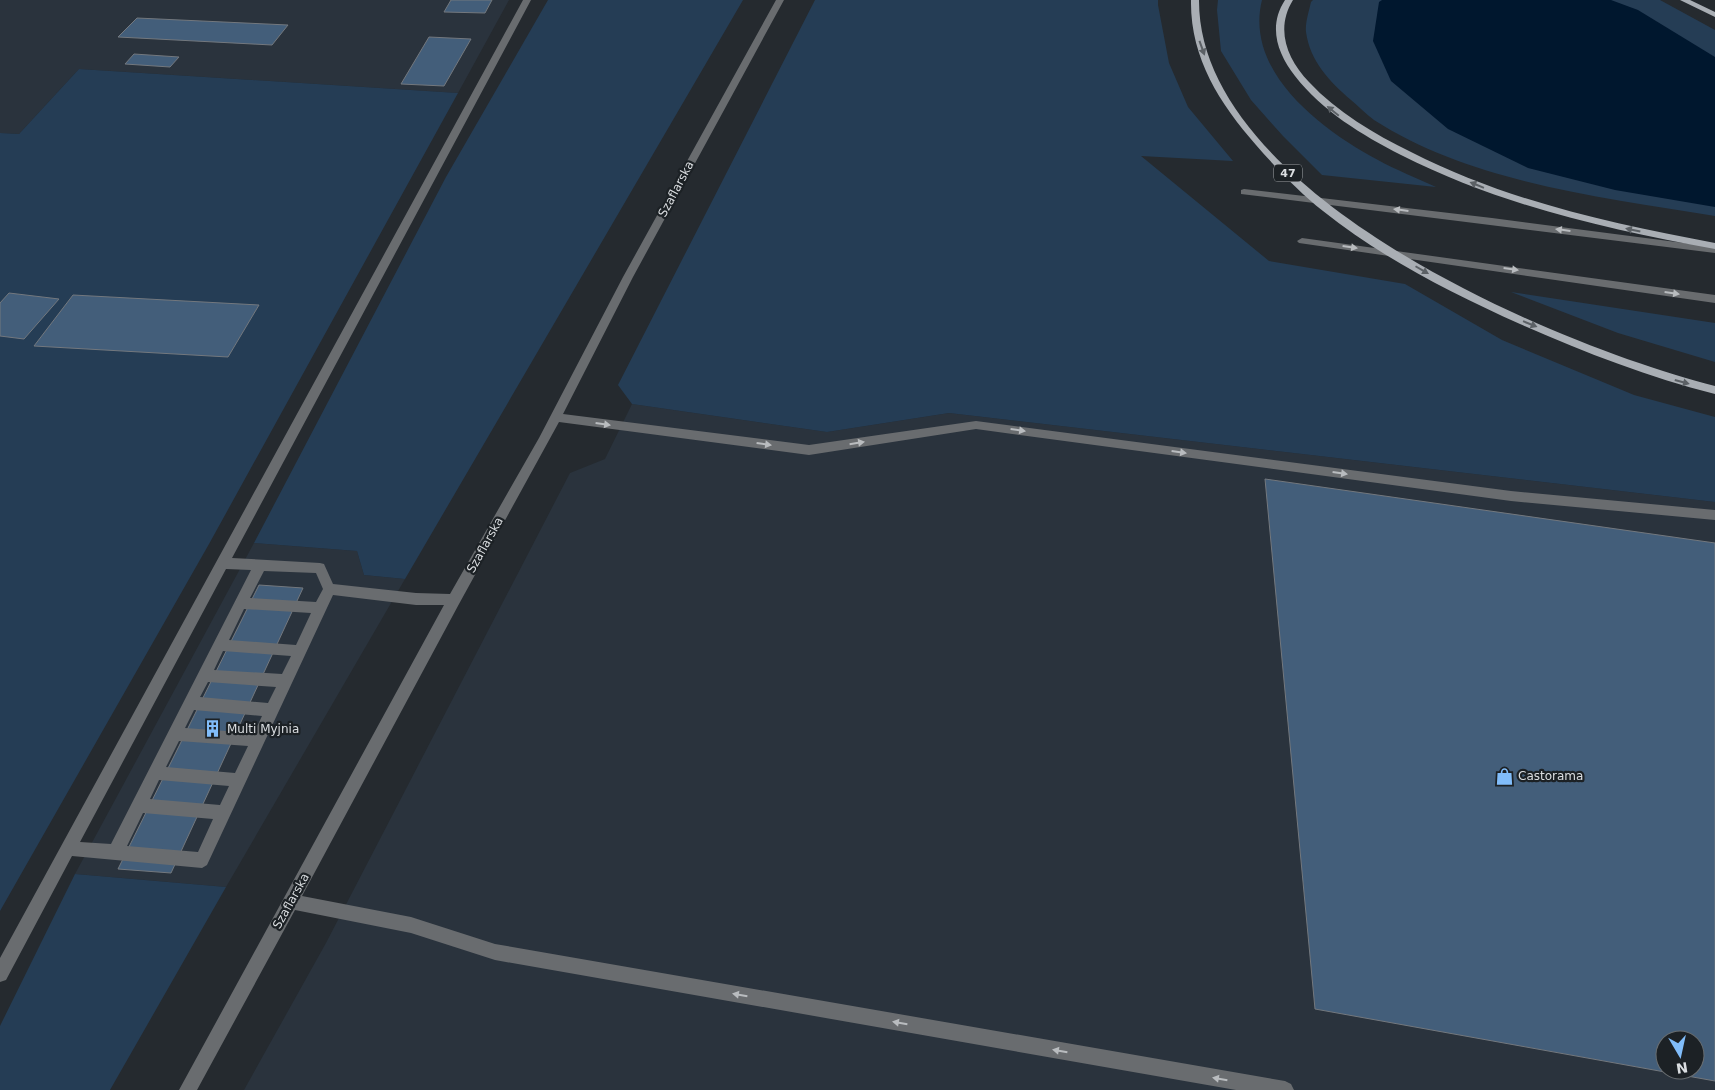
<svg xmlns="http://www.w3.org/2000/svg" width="1715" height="1090" font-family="'DejaVu Sans',sans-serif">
	<rect width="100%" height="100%" fill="#252a2f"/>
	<!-- built -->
	<path fill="#2a333d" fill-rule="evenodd" d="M0 0H509L458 93 79 69 19 134 0 133Z
		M632 404 827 432 949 413 1715 502V1090H244L326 943 570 473 605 459ZM1665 1040H1695V1070H1665Z
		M254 543 357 551 364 575 405 579 226 887 75 874Z"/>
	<!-- green -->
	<path fill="#253d55" d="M548 0H743L405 579 364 575 357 551 254 543 446 177Z
		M815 0H1158V5L1169 63 1188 107 1233 161 1141 156 1269 261 1405 284 1502 340 1634 395 1715 417V502L949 413 827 432 632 404 618 385Z
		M1218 0H1262C1244 72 1322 130 1378 160 1396 170 1417 178 1436 187L1322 175 1283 136 1251 100 1221 51 1217 10Z
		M1313 0H1660L1715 30V216C1602 197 1472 183 1374 120 1366 114 1358 106 1351 100 1329 81 1310 61 1306 32 1305 23 1309 11 1311 2Z
		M79 69 458 93 209 544 0 911V133L19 134Z
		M1511 292 1715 323V362L1618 333Z
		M75 874 226 887 110 1090H0V1026Z"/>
	<!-- water -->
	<path fill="#00172e" d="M1382 0H1611L1638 10 1715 57V207L1615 190 1528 168 1448 129 1391 81 1373 41 1379 2Z"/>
	<!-- building -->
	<path fill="#435e7a" stroke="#73787e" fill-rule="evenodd" d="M451 0H492L485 13 444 12Z
		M137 18 288 25 272 45 118 37Z
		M429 37 471 39 444 86 401 84Z
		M134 54 179 57 170 67 125 64Z
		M9 293 59 299 24 339 0 336V303Z
		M73 295 259 305 228 357 34 346Z
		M1265 479 1715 543V1081L1315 1009ZM1665 1040H1695V1070H1665Z
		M259 585 303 588 171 873 118 869Z"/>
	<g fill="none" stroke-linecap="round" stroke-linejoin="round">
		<!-- minor -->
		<path fill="#696c6f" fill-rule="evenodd" d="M523 0H531L232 558 320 563 324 564 333 584 416 593 450 594 539 438 623 277 776 0H784L633 277 563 414 809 445 976 421 1511 491 1715 510V520L1511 501 976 429 809 455 559 422 459 604 302 896 411 917 495 944 1285 1081 1291 1084 1294 1090H1236L495 960 411 933 295 910 197 1090H179L444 605H416L333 595 207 865 202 868 72 856 6 980 0 982V958ZM226 569 251 570 111 844 80 842ZM264 571 316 573 323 589 316 602 250 598ZM244 609 311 613 296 645 229 640ZM223 651 291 656 282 674 214 670ZM208 682 276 687 268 703 200 697ZM194 710 262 716 254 733 185 728ZM179 741 248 746 235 773 166 767ZM159 780 229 786 220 805 150 799ZM143 813 213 819 198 852 127 846Z
			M1244 189 1492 218 1715 247V253L1241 194V190Z
			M1302 238 1715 295V303L1299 243 1297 241Z"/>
		<!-- major -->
		<path fill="#a9aeb4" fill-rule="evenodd" d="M1191 0H1199C1198 195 1557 346 1715 386V394C1648 377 1583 352 1520 324 1451 293 1382 258 1323 211 1299 192 1276 168 1256 145 1219 103 1190 57 1191 0Z
			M1285 0H1293C1275 29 1287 59 1309 82 1337 112 1374 134 1411 152 1507 201 1610 223 1715 243V249C1606 229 1500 205 1401 155 1362 135 1322 111 1295 76 1277 53 1268 26 1285 0Z
			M1680 0H1690L1715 12V17Z"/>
	</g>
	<!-- one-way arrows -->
	<defs><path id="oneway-solid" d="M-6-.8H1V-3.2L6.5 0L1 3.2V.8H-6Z" transform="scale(1.25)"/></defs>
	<g fill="#5b6065">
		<use href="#oneway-solid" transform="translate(1202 48) rotate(70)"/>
		<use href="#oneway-solid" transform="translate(1333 111) rotate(-141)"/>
		<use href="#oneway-solid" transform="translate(1477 185) rotate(-158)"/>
		<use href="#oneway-solid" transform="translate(1633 230) rotate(-168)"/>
		<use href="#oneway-solid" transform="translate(1422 270) rotate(30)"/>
		<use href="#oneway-solid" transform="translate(1530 324) rotate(22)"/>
		<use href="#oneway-solid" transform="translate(1682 382) rotate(15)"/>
	</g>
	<g fill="#b9bcbf">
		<use href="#oneway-solid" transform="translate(1401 210) rotate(-173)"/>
		<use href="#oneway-solid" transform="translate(1563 230) rotate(-173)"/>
		<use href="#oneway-solid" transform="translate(1350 247) rotate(8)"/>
		<use href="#oneway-solid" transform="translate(1511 269) rotate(8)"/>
		<use href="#oneway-solid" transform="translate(1672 293) rotate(8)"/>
		<use href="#oneway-solid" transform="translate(603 424) rotate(8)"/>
		<use href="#oneway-solid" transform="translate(1018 430) rotate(8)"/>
		<use href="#oneway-solid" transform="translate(857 443) rotate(-9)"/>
		<use href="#oneway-solid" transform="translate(764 444) rotate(8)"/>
		<use href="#oneway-solid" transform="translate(1179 452) rotate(8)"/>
		<use href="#oneway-solid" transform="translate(1340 473) rotate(8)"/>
		<use href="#oneway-solid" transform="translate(740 995) rotate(-170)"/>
		<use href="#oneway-solid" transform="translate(900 1023) rotate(-170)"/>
		<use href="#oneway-solid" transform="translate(1060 1051) rotate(-170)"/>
		<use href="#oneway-solid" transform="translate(1220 1079) rotate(-170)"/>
	</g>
	<!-- icons -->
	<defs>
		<symbol id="building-bare" viewBox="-9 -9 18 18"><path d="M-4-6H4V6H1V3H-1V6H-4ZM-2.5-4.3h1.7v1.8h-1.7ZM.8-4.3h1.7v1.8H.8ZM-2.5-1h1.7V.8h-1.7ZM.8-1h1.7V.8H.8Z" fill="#81bdfa" stroke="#1c2125" stroke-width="2.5" paint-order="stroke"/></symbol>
		<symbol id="shop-bare" viewBox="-9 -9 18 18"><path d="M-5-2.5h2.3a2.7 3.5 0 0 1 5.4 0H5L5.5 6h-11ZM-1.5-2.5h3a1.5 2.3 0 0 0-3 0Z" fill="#81bdfa" stroke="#1c2125" stroke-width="2.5" paint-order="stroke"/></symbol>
	</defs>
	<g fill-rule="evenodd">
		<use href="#building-bare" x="200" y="716" width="25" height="25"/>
		<use href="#shop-bare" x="1492" y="764" width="25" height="25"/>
	</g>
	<g text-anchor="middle" stroke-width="4.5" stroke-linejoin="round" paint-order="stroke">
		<!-- shield labels -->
		<rect fill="#1c2125" stroke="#a2a5a9" stroke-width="1" x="1274" y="164.5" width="28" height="17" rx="4"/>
		<g font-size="11" font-weight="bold" fill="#dbdee1">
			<text x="1288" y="177">47</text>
		</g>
		<!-- street labels -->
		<g font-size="12" fill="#dbdee1" stroke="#1c2125">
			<text transform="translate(676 189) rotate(-62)" y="4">Szaflarska</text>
			<text transform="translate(485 545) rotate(-61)" y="4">Szaflarska</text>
			<text transform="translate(291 901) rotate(-61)" y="4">Szaflarska</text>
		</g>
		<!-- poi labels -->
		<g font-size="12" fill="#dbdee1" stroke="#1c2125" text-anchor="start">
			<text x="227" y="733">Multi Myjnia</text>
			<text x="1518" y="780">Castorama</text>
		</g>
	</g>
	<!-- north arrow -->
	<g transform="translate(1680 1055) rotate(171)"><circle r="24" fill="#1c2125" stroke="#686d70"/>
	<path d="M0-4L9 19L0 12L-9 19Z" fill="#81bdfa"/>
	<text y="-8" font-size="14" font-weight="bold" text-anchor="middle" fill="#dbdee1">N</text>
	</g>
</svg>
